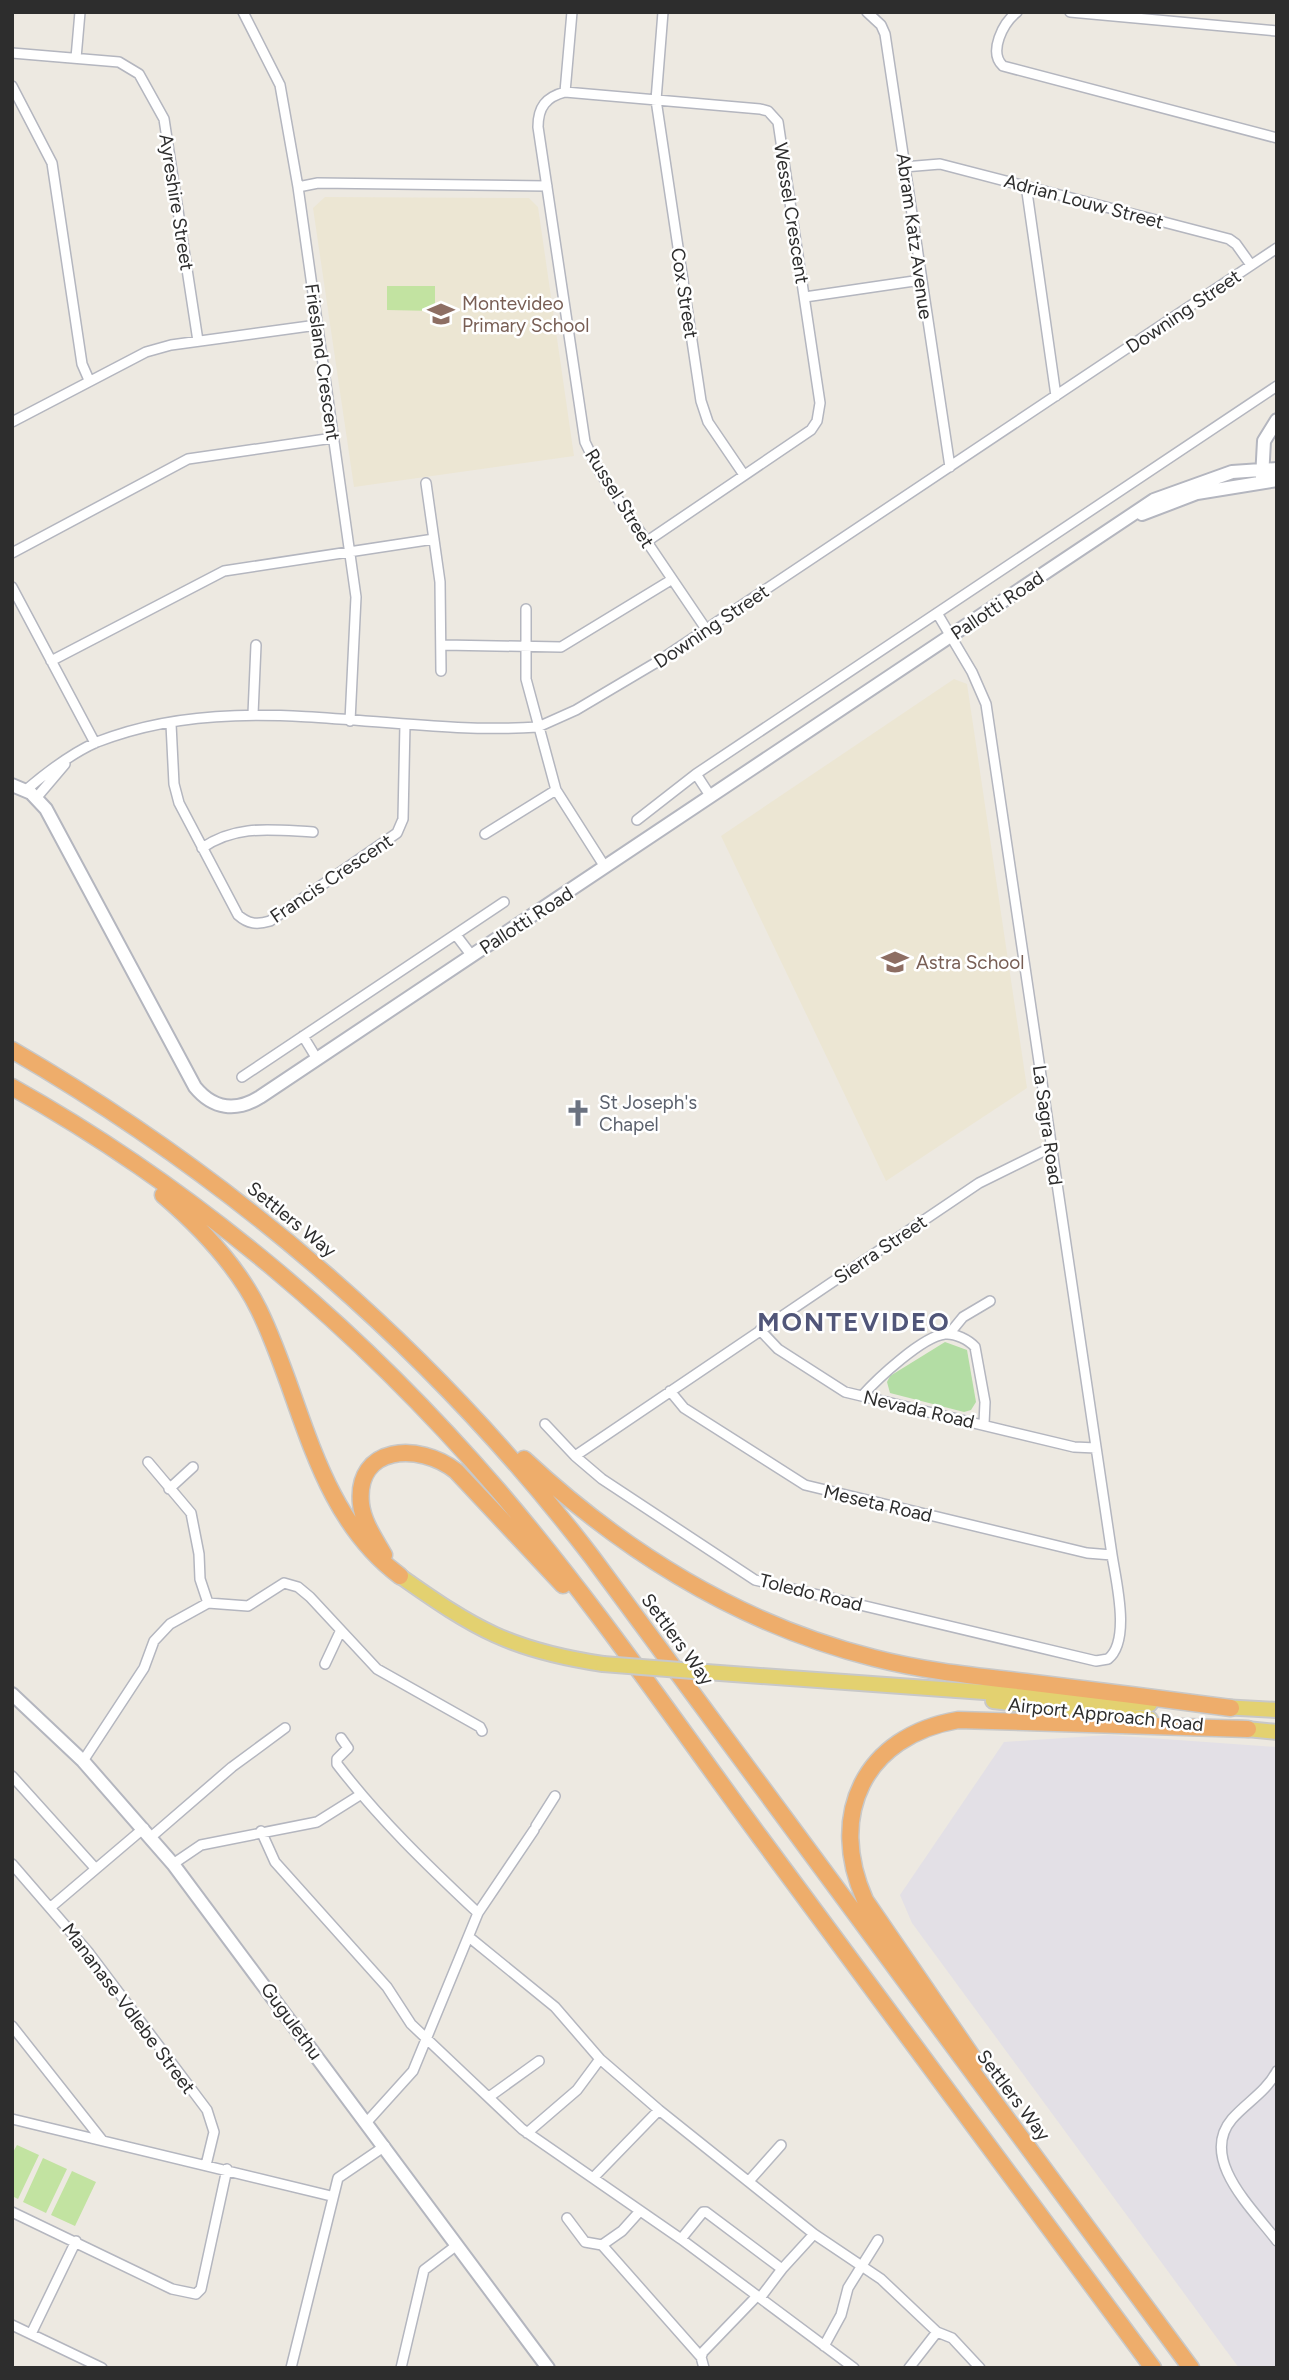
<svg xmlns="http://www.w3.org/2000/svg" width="1289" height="2380" font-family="Figtree,sans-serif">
	<rect width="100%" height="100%" fill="#ede9e1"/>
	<!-- industrial -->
	<path fill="#e3e0e6" d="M1108 1735 1277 1747V2368H1239L912 1923 900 1895 1004 1742Z"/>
	<!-- education -->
	<path fill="#ece6d3" d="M325 197 529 198 538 207 574 456 354 487 313 208Z
		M954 679 967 684 1027 1088 886 1181 721 836Z"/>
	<!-- green -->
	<path fill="#b3dda4" d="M945 1342 967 1350 976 1402 971 1410 964 1412 890 1393 887 1382 890 1376Z"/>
	<!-- pitch -->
	<path fill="#c2e3a1" d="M387 286H435V311L387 310Z
		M17 2145 39 2155 18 2199 12 2196V2154Z
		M43 2158 67 2169 46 2213 23 2202Z
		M72 2171 96 2182 75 2226 51 2215Z"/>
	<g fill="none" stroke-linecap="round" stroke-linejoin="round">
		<defs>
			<path id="street" d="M243 12 280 85 298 187 356 597 350 721
				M663 12 656 100 701 401 708 422 744 475
				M867 12 881 25 885 34 950 467
				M1017 12C1003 23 988 52 1003 66L1277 138
				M1070 12 1277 31
				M12 53 119 62 139 74 164 119 198 341
				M76 58 80 12
				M12 86 52 163 82 364 89 380
				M565 92 572 12
				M904 167 940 164 1229 239 1236 244 1251 265
				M1026 185 1056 396
				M298 187 318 183 547 186
				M805 297 921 280
				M12 422 146 352 171 345 317 325
				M426 483 440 582 441 671
				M646 542 811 430 817 421 820 403 778 122 768 111 760 109 565 92C546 97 538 107 538 127L585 442 599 471 706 629
				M12 553 188 459 333 438
				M12 587 95 743
				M526 609V679L556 790 605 867
				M443 645 561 647 671 580
				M51 661 224 571 434 539
				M253 714 256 645
				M171 724 174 784 179 803 238 915C248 924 257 925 270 921L397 833 403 819 405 724
				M696 774 711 797
				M26 790C47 772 72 753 97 742 239 686 391 737 538 727L576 710 657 662 1277 248
				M37 797 65 764
				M637 820 696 774 1277 386
				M485 834 556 790
				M202 848C237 824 272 830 313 832
				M456 935 472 956
				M303 1036 317 1059
				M242 1077 504 902
				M760 1330 778 1349 845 1392 1074 1447 1096 1448
				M949 1334 963 1317 990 1301
				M670 1391 684 1408 805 1485 1087 1553 1112 1555
				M862 1396C877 1379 923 1336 945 1334 955 1333 969 1340 975 1347L985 1402 984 1424
				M545 1424 575 1456 602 1479 755 1580 1096 1661 1108 1659C1131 1641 1116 1581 1112 1555L986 704 972 672 937 613
				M575 1456 979 1183 1052 1147
				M148 1462 191 1513 199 1554 200 1579 208 1603
				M169 1489 193 1467
				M325 1664 340 1632
				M341 1738 348 1748 337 1759V1764C379 1819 428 1866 478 1913
				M83 1761 144 1668 154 1641 170 1624 208 1603 248 1606 284 1583 298 1587 310 1597 377 1669 480 1727 482 1731
				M12 1776 95 1868
				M536 1826 555 1796
				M261 1831 275 1862 387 1987 411 2024 522 2129 681 2239 854 2368
				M151 1837 232 1767 285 1728
				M12 1864 89 1953 207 2110 214 2132 206 2165
				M173 1864 201 1845 317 1822 360 1795
				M51 1907 144 1828
				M469 1937 555 2007 600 2059 659 2110 814 2234 881 2279 937 2332 952 2338 980 2368
				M12 2026 102 2140
				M1277 2071C1266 2092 1247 2102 1232 2119 1198 2159 1254 2210 1277 2241
				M489 2097 539 2061
				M12 2119 331 2196
				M366 2123 413 2071 478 1913 534 1830
				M527 2133 577 2090 600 2059
				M593 2178 659 2110
				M749 2181 781 2145
				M640 2211 622 2231 602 2245 701 2357
				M12 2212 172 2289 196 2294 201 2289 227 2169
				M567 2218 585 2242 602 2245
				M681 2239 703 2212H706L782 2269 760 2298
				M782 2269 814 2234
				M12 2325 102 2368
				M31 2334 76 2241
				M824 2346 841 2315 848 2288 878 2240
				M291 2368 338 2178 385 2146
				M401 2368 424 2270 457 2245
				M704 2368 701 2357 703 2352 757 2296
				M909 2368 937 2332"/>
			<path id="secondary" d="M1262 478 1264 441 1277 420
				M1142 514 1197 493 1277 480
				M12 785 31 793 46 809 195 1087C213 1109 236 1112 260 1097L1154 500 1232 472 1277 469
				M12 1694 83 1761 173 1864 548 2368"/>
			<path id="primary" d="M400 1576C475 1629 510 1650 603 1664
				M706 1672 1150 1704
				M993 1701 1150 1719
				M1222 1707 1277 1710
				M1236 1728 1277 1732"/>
			<path id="highway" d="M12 1050C236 1180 434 1351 592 1557L1191 2368
				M12 1087C196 1190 361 1331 498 1490 592 1600 674 1720 760 1837 891 2014 1022 2191 1153 2368
				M163 1195C199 1226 238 1267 259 1310 303 1400 315 1513 400 1576
				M524 1459C625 1553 739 1624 874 1658 924 1671 975 1676 1026 1682 1094 1690 1163 1699 1231 1708
				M384 1555C375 1539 363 1522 361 1504 355 1445 419 1442 456 1471L563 1585
				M976 2062 865 1900C827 1815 864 1736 958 1720L1248 1729"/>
		</defs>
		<!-- street casing -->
		<use href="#street" stroke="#b4b6bf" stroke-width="12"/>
		<!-- secondary casing -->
		<use href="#secondary" stroke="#b4b6bf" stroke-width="16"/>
		<!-- primary casing -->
		<use href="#primary" stroke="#c8c8c8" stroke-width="18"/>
		<!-- highway casing -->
		<use href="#highway" stroke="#c8c8c8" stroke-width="19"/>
		<!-- street -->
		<use href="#street" stroke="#fff" stroke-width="9"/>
		<!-- secondary -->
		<use href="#secondary" stroke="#fff" stroke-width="12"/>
		<!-- primary -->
		<use href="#primary" stroke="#e3d170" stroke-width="14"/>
		<!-- highway -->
		<use href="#highway" stroke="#eead6b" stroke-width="16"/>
		<defs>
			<path id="primary-bridge" d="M603 1664 706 1672"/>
		</defs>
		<!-- primary-bridge casing -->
		<use href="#primary-bridge" stroke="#c8c8c8" stroke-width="18" stroke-linecap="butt"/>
		<!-- primary-bridge -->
		<use href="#primary-bridge" stroke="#e3d170" stroke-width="14"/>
	</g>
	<!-- icons -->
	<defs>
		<symbol id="school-bare" viewBox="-9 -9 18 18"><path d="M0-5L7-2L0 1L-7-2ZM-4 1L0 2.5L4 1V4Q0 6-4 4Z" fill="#8d6e63" stroke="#fff" stroke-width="2.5" paint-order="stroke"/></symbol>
		<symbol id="church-bare" viewBox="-9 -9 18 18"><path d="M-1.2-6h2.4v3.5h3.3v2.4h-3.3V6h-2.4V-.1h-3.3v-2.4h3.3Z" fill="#6b7280" stroke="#fff" stroke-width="2.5" paint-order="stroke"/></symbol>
	</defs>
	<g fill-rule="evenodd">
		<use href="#school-bare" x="422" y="295" width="38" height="38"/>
		<use href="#school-bare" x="876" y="943" width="38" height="38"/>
		<use href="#church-bare" x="559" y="1094" width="38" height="38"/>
	</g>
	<g text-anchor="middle" stroke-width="5" stroke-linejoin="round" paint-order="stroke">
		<!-- street labels -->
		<g font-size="19" fill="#2d2d2d" stroke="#fff">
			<text transform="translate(1084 201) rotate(15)" y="7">Adrian Louw Street</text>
			<text transform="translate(177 202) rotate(81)" y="7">Ayreshire Street</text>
			<text transform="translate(792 213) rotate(81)" y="7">Wessel Crescent</text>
			<text transform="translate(915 236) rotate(82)" y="7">Abram Katz Avenue</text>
			<text transform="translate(685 293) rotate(81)" y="7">Cox Street</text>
			<text transform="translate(1183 311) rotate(-34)" y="7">Downing Street</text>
			<text transform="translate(323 362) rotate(82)" y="7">Friesland Crescent</text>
			<text transform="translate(620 498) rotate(58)" y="7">Russel Street</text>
			<text transform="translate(997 605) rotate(-34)" y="7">Pallotti Road</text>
			<text transform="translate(711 626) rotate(-34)" y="7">Downing Street</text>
			<text transform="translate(331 878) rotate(-34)" y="7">Francis Crescent</text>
			<text transform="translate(526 920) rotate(-33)" y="7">Pallotti Road</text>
			<text transform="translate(1048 1125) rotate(82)" y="7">La Sagra Road</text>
			<text transform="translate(292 1219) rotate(39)" y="7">Settlers Way</text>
			<text transform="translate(880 1249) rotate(-34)" y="7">Sierra Street</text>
			<text transform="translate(919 1409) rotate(13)" y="7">Nevada Road</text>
			<text transform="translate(878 1503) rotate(13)" y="7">Meseta Road</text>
			<text transform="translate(811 1592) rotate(14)" y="7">Toledo Road</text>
			<text transform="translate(678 1639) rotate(54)" y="7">Settlers Way</text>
			<text transform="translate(1106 1714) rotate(6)" y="7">Airport Approach Road</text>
			<text transform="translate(129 2008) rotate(53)" y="7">Mananase Vdlebe Street</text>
			<text transform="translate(292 2021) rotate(54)" y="7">Gugulethu</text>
			<text transform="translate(1014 2095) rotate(53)" y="7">Settlers Way</text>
		</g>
		<!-- education labels -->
		<g font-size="19" fill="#785e54" stroke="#fff" text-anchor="start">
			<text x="462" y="310">Montevideo<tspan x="462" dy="22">Primary School</tspan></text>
			<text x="916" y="969">Astra School</text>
		</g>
		<!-- worship labels -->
		<g font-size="19" fill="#5b616d" stroke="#fff" text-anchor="start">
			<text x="599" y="1109">St Joseph's<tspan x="599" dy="22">Chapel</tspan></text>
		</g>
		<!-- district labels -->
		<g font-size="26" font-weight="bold" letter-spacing="2" fill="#515679" stroke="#fff">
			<text x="854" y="1331">MONTEVIDEO</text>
		</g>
	</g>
	<!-- border -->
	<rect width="1289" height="2380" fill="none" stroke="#2d2d2d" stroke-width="28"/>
</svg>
